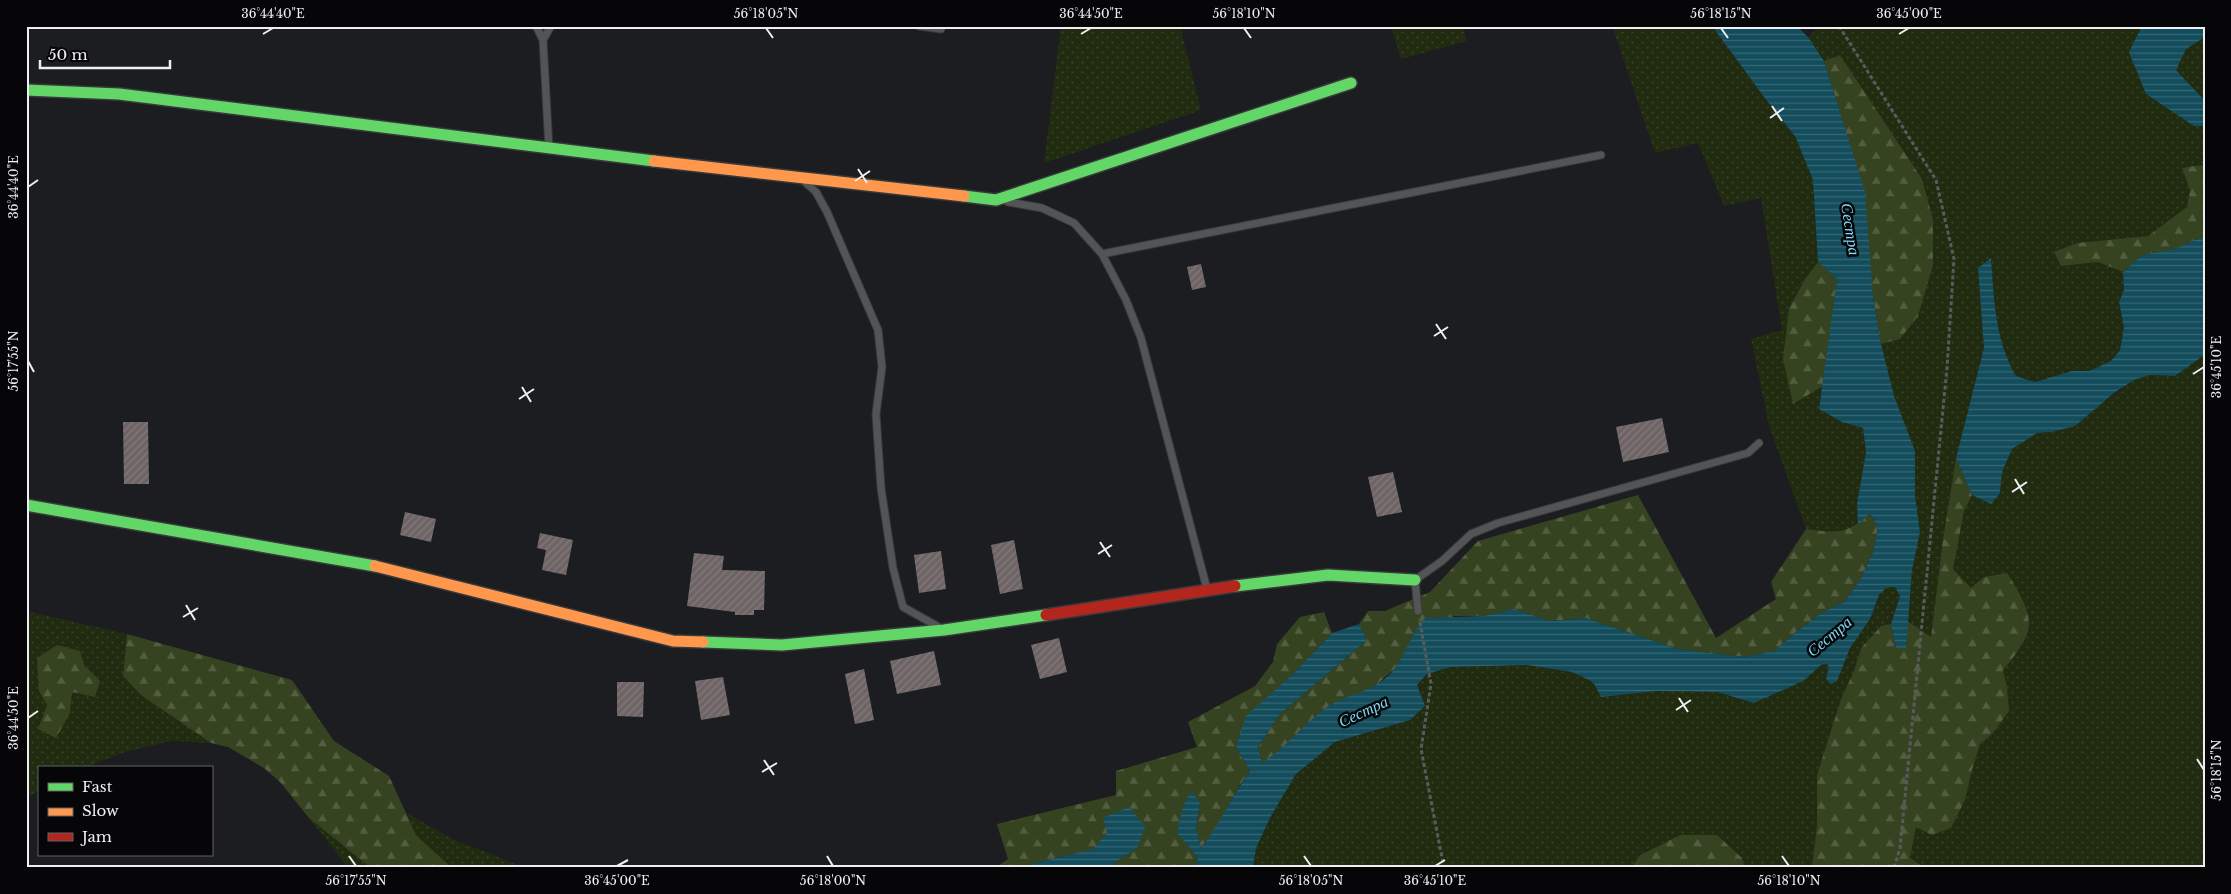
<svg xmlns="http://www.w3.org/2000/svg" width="2231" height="894" font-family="'Libre Baskerville',serif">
	<defs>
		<pattern id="grass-dots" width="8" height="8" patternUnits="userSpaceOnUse" patternTransform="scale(1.25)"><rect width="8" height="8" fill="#212b10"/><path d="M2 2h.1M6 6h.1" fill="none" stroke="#374028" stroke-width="1.8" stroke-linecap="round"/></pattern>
		<pattern id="forest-firs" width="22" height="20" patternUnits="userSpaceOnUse" patternTransform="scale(1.25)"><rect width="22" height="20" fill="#364320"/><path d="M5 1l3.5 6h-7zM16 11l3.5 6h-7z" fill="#535e41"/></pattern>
		<pattern id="water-rules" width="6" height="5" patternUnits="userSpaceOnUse" patternTransform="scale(1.25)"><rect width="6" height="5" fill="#134d5c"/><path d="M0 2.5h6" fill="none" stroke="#366774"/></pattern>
		<pattern id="building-hatch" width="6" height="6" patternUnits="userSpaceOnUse" patternTransform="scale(1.25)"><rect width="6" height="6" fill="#6e6465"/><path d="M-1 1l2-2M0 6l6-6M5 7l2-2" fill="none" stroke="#837a7c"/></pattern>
	</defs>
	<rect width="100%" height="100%" fill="#1c1d20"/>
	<!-- grass -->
	<path fill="url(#grass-dots)" fill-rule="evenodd" d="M1061 26H1180L1201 110 1044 163Z
		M1391 26H1463L1467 41 1401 59Z
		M1612 26H1712L1767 101 1795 136 1813 180 1818 262 1805 279 1789 309 1793 404 1823 386 1819 409 1842 422 1863 428 1866 452 1857 504 1858 525 1835 533 1806 529 1769 426 1751 339 1782 330 1761 198 1724 206 1698 143 1655 153Z
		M1819 26H2205V167L2201 165 2182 168 2190 190 2187 207 2148 236 2077 243 2061 266 2098 262 2123 272 2124 290 2119 302 2124 327 2120 350 2111 361 2089 371H2072L2035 382 2016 376C1995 340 1994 299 1991 258L1978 268 1984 348 1956 458 1943 539 1931 638 1907 621 1912 570 1920 532 1915 495 1881 344 1900 339 1878 114 1840 55 1824 61 1808 37Z
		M2205 354V868H1921V865L1910 858 1916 827 1950 828 1965 800 1972 770 1980 744 1993 733 2007 687 2003 670 2018 652 1984 577 1971 589 1953 569 1964 511 1972 495 1991 503 2000 493 2002 472 2012 449 2037 433 2052 432 2095 408 2134 380 2150 375 2175 376Z
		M1887 587H1896L1900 596 1891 624 1881 626 1861 648 1854 671 1841 699 1817 775V824L1812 868H1746L1742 858 1717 835H1680L1640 854 1631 868H1253L1256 848 1271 816 1296 774 1335 742 1410 720 1417 685 1427 674 1450 667 1527 665 1572 672 1593 682 1601 697 1657 691 1717 692 1754 703 1802 681 1821 665 1827 664 1837 681 1850 648 1870 619 1879 595Z
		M26 611 127 634 123 676 211 743 171 741 125 752 84 768H39V791L26 798ZM84 665 100 681 95 697 72 691 70 713 38 729 47 705Z
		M407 813 452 839 526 868H452L416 835Z
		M309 818 371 868H348Z"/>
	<!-- forest -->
	<path fill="url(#forest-firs)" d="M1840 55 1922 179 1933 220V265L1918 316 1900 339 1881 344 1843 122 1824 61Z
		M2201 165 2205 167V236L2174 249 2142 255 2123 272 2098 262 2061 266 2054 252 2077 243 2148 236 2187 207 2190 190 2182 168Z
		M1818 262 1837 279 1823 386 1793 404 1783 359 1789 309 1805 279Z
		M1956 458 1972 495 1964 511 1953 569 1971 588 1984 577 2007 573C2015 585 2029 608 2029 623 2030 637 2012 660 2003 670L2007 687 2009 711 1993 733 1980 744 1972 770 1965 800 1951 828 1932 835 1916 827 1910 858 1921 865V868H1812L1817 824V775L1841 699 1854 671 1861 648 1881 626 1891 624 1896 648H1906L1907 621 1931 637 1943 539Z
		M1638 495 1716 638 1776 599 1771 582 1806 529C1836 533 1847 535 1870 513L1878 528 1873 552 1860 580 1844 602 1823 612 1796 632 1774 651 1744 657 1678 649 1586 618 1549 621 1514 609 1484 616H1454L1374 687 1324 709 1289 743 1262 764 1258 747 1279 715 1367 640 1359 624 1368 611H1385L1430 592 1478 541Z
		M1324 612 1332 633 1292 675 1236 747 1250 771 1240 785 1220 823 1200 849 1196 828 1200 803 1177 833 1198 858 1195 868H1113L1114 863 1137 848 1107 833 1094 849 1015 868H995L1008 859 997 824 1116 795V771L1197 747 1188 722 1255 686 1273 662 1277 644 1300 617Z
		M127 634 292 680 334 741 389 776 416 835 452 868H371L309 818 280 782 264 768 228 747 211 743 141 695 123 676Z
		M57 645 80 651 84 665 100 681 95 697 72 692 70 713 56 738 38 729 47 705 39 691 37 658Z
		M1680 835H1717L1742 858 1746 868H1631L1640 855Z"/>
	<!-- water -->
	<path fill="url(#water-rules)" d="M1712 26H1797L1808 37 1824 61 1865 192 1873 297 1881 344 1894 396 1915 451V495L1920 532 1912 570 1906 648H1896L1891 624 1900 596 1895 587H1887L1879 595 1870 619 1850 648 1837 681 1831 684 1826 679 1829 667 1827 664 1821 665 1803 681 1754 703 1717 692 1657 691 1601 697 1593 682 1572 672 1527 665 1450 667 1427 674 1417 685 1425 706 1410 720 1335 742 1296 774 1271 816 1256 848 1253 868H1195L1198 858 1177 833 1183 807 1191 791 1200 803 1196 828 1201 848C1220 824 1232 796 1250 771L1236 747 1246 716 1292 675 1332 633 1359 624 1367 640 1279 715 1258 747 1262 763C1285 748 1302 726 1323 710 1345 693 1377 693 1395 668 1407 652 1411 633 1425 618L1484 616 1514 609 1549 621 1586 618 1678 649 1744 657 1774 651 1796 632 1823 612 1844 602 1860 580 1873 552 1878 528 1870 513 1858 525 1857 504 1866 452 1863 428 1842 422 1819 409 1837 279 1818 262 1813 180 1795 136 1767 101Z
		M2142 26H2205V37L2186 49 2176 70 2205 101V126H2194L2146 94 2129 52Z
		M2205 236V354L2203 356 2175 376 2150 375 2134 380 2114 393 2075 426 2052 432 2037 433 2012 449 2002 472 2000 493 1991 504 1972 495 1956 458 1984 348 1978 268 1991 258C1994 299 1995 340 2016 376L2035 382 2072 371H2089L2111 361 2120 350 2124 327 2119 302 2124 290 2123 272 2142 255 2174 249Z
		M1129 807 1145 827 1137 848 1114 863 1113 868H1015L1093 849 1107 833 1103 818Z"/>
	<!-- building -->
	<path fill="url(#building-hatch)" d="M1201 264 1206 287 1192 290 1187 267Z
		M1662 418 1669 452 1623 462 1616 427Z
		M123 422H148L149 484H124Z
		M1393 472 1402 512 1377 517 1368 477Z
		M405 512 436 519 431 542 400 535Z
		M540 533 573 540 566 575 542 570 546 550 537 548Z
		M1014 540 1023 589 1000 594 991 545Z
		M941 551 946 589 919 593 914 555Z
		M694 553 724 556 722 570 765 571 764 610H754V615H735V612L687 606Z
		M1059 638 1067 672 1040 679 1031 645Z
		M934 651 941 685 897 694 890 661Z
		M864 669 874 720 855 724 845 674Z
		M723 677 730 715 701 720 695 681Z
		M617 682H644L643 717 617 716Z"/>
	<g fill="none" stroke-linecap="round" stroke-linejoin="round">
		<defs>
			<path id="lane" d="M536 26 543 40
				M919 26 941 29
				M549 149 543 40 551 26
				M806 183 816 192 827 212 878 330 882 367 876 414 881 488 893 568 903 607 937 626
				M1008 202 1042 208 1074 223 1102 254 1126 300 1141 338 1207 589
				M1102 254 1601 155
				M1418 611 1415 580 1442 561 1471 534 1498 523 1748 453 1759 443"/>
			<path id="fast" d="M26 90 119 94 654 161
				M964 196 996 200 1351 83
				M26 505 375 566
				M1235 586 1328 575 1415 580
				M703 642 782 645 944 630 1046 615"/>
			<path id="slow" d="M654 161 964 196
				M375 566 673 641 703 642"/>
			<path id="jam" d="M1046 615 1235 586"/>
		</defs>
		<!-- lane casing -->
		<use href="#lane" stroke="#38393b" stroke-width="9"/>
		<!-- fast casing -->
		<use href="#fast" stroke="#38393b" stroke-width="14"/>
		<!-- slow casing -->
		<use href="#slow" stroke="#38393b" stroke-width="14"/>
		<!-- jam casing -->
		<use href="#jam" stroke="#38393b" stroke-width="14"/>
		<!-- path -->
		<path stroke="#5a5a5c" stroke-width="3" stroke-dasharray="4 2.5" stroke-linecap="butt" d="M1839 26 1936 180 1954 259 1947 368 1900 848 1894 868
			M1420 622 1431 684 1421 749 1444 868"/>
		<!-- lane -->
		<use href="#lane" stroke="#535456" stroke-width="7"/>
		<!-- fast -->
		<use href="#fast" stroke="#63d668" stroke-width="11"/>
		<!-- slow -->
		<use href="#slow" stroke="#ff974d" stroke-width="11"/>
		<!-- jam -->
		<use href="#jam" stroke="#b3261e" stroke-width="11"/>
	</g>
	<!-- ticks -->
	<path fill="none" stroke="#efeff3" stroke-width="2" d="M766 28 773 38M1244 28 1251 38M1721 28 1728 38M263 34 273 28M1081 34 1091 28M1899 34 1909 28M1772 106 1782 121M1770 118 1784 108M858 169 867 183M855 181 870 171M28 187 38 180M1436 324 1446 339M1434 336 1448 327M28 361 34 372M2193 374 2204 367M522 387 531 402M519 399 534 389M2015 479 2024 494M2012 492 2027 482M1100 542 1110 557M1098 554 1112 545M186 605 195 620M183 617 198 608M1679 698 1688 712M1676 710 1691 700M28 718 38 711M2197 759 2204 770M764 760 774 775M762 772 777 763M349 856 356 866M827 856 833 866M1304 856 1311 866M1782 856 1789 866M617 866 628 860M1435 866 1445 860"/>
	<g text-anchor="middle" stroke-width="5" stroke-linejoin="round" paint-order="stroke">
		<!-- water labels -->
		<g font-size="16" font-style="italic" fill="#7edbf6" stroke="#060608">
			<text transform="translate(1851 229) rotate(81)" y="6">Сестра</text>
			<text transform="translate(1829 636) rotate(-40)" y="6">Сестра</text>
			<text transform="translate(1363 711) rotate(-25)" y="6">Сестра</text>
		</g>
	</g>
	<!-- border -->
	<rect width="2231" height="894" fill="none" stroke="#060608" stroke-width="55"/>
	<!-- legend -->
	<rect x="38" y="766" width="175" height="90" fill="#060608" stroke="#636366"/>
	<rect x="48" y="783" width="25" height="8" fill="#63d668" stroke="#636366"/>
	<text x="82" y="792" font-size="15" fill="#efeff3">Fast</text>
	<rect x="48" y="808" width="25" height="8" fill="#ff974d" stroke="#636366"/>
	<text x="82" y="816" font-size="15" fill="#efeff3">Slow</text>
	<rect x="48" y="833" width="25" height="8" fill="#b3261e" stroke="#636366"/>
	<text x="82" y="842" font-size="15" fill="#efeff3">Jam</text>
	<!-- scale -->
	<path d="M40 60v8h130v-8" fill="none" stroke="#efeff3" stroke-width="2.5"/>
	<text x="48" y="60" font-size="15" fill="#efeff3" stroke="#060608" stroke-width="4" paint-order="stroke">50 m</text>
	<rect x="28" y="28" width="2176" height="838" fill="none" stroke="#efeff3" stroke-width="2"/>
	<g font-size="12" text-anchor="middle" fill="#efeff3">
		<text x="273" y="18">36°44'40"E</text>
		<text x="766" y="18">56°18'05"N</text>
		<text x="1091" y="18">36°44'50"E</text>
		<text x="1244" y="18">56°18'10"N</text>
		<text x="1721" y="18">56°18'15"N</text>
		<text x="1909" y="18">36°45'00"E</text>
		<text transform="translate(14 187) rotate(-90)" y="4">36°44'40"E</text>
		<text transform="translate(14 361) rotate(-90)" y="4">56°17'55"N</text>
		<text transform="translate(2217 367) rotate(-90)" y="4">36°45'10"E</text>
		<text transform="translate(14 718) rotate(-90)" y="4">36°44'50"E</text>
		<text transform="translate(2217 770) rotate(-90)" y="4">56°18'15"N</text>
		<text x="356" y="885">56°17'55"N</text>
		<text x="617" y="885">36°45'00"E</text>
		<text x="833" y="885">56°18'00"N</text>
		<text x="1311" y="885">56°18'05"N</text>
		<text x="1435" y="885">36°45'10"E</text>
		<text x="1789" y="885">56°18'10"N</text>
	</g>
</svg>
